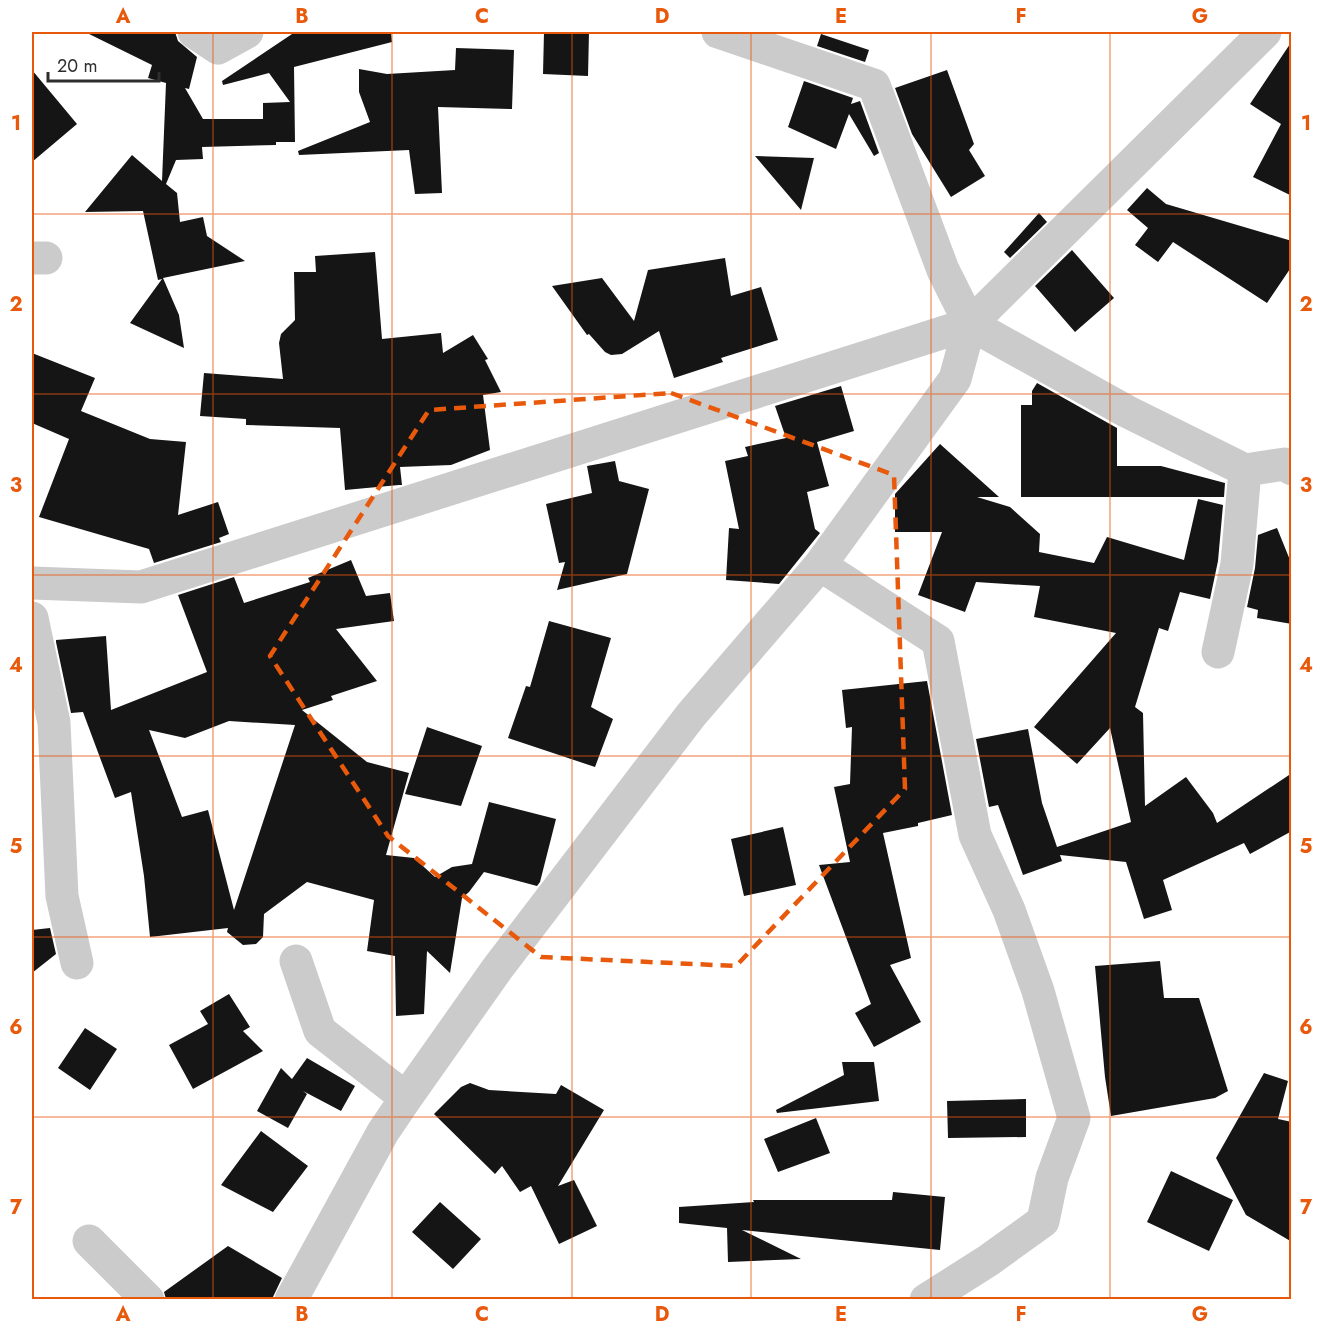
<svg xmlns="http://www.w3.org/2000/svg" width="1323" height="1331" font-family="Jost,sans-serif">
	<rect width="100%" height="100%" fill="#fff"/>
	<!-- building -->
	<path fill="#151515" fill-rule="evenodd" d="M85 32H175L178 41 197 57 189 89 185 88 203 119H263V103L290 102 269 73 223 85 222 81 295 32H391L392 42 294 67 295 142H276V145L202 147 203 159 176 160 166 184 177 193 180 222 203 217 207 236 245 261 163 278 179 315 184 348 130 323 162 279 158 280 143 211 85 212 132 155 162 181 166 83 148 78 152 65Z
		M544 32H589L588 76 543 74Z
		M821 34 869 50 865 62 817 46Z
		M1292 41V196L1253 177 1281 124 1250 104Z
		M456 48 514 50 512 109 438 107 442 193 415 194 409 150 299 155 298 151 370 122 359 92V69L387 74 455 70Z
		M32 70 77 124 32 162Z
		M947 70 974 144 969 150 985 176 951 197 912 134 895 88Z
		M804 81 853 98 851 104 860 101 879 153 874 156 849 114 836 149 788 127Z
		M755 156 814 158 801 210Z
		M1147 188 1166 204 1292 241V266L1267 303 1173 242 1158 262 1135 245 1148 228 1127 210Z
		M1039 213 1047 222 1010 258 1004 252Z
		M1072 250 1114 298 1075 332 1035 286Z
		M375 252 382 339 441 333 443 353 473 335 488 359 485 360 501 392 483 395 490 450 451 465 400 467 402 485H399L345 490 340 428 246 425V419L200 416 204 373 283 379 279 343 281 334 295 320 294 272H316L315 256Z
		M725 258 731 296 761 287 778 340 721 358 723 362 674 378 659 331 622 354 611 355 605 352 589 334 587 335 552 286 602 278 634 321 648 270Z
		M32 353 95 378 81 411 150 439 186 442 178 515 218 502 229 534 219 538 221 542 154 563 149 549 39 517 69 439 32 423Z
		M1037 383 1117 428V466H1161L1225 483 1224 497H1021V405H1032V391Z
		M841 386 854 431 817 442 829 486 807 492 815 529 820 533 779 584 726 580 729 528 739 529 725 461 748 456 745 447 786 438 775 406Z
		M940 444 999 497H977L1010 507 1040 534 1039 552 1094 563 1107 537 1184 560 1198 499 1223 505 1218 561 1210 599 1180 592 1168 631 1159 628 1135 707 1143 713 1145 806 1186 777 1213 813 1217 823 1292 773V831L1250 854 1244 843 1163 880 1172 910 1144 919 1126 862 1060 855 1062 861 1023 875 998 805 989 807 976 739 1028 729 1042 803 1057 847 1131 822 1110 728 1077 764 1034 727 1116 633 1034 617 1040 586 976 582 965 612 918 595 942 532H895V494Z
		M615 461 619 481 649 489 627 574 557 590 565 562 559 563 546 504 592 493 587 466Z
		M1277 528 1292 565V624L1257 618 1258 610 1247 607 1255 568 1258 535Z
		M351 560 366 596 390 593 394 621 336 629 377 681 331 696 333 700 302 710 367 762 409 773 386 855 414 858 435 877 452 867 472 864 489 802 556 819 540 882 537 886 484 872 469 892 462 898 450 973 427 951 424 1014 396 1016 395 956 367 951 374 900 307 882 264 914 263 937 256 944 243 945 227 932 228 928 150 937 144 876 131 792 115 798 83 712 71 713 56 642V640L106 636 111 710 207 672 178 595 234 577 244 603 310 582 308 578ZM229 721 295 725 234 910 208 810 182 817 149 730 185 738Z
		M549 621 611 638 591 707 613 719 595 767 508 738 526 686 530 687Z
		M927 681 952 815 918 823V826L883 833 911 958 890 965 921 1022 874 1047 855 1013 871 1004 819 865 850 862 834 787 850 784 852 727 846 728 842 690Z
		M427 727 482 746 461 806 405 794Z
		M783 827 796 885 744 896 731 839Z
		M50 928 56 954 32 973V930Z
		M1160 961 1164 998H1199L1228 1091 1215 1098 1111 1116 1105 1077 1095 966Z
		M229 994 250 1027 243 1031 263 1051 193 1089 169 1045 208 1024 200 1011Z
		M85 1028 117 1049 90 1090 58 1068Z
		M307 1058 355 1086 341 1111 303 1091 307 1094 288 1128 257 1111 281 1068 292 1079Z
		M842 1062H874L879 1101 777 1113 776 1110 844 1075Z
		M1264 1073 1288 1081 1278 1119 1292 1122V1242L1246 1215 1216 1158Z
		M470 1083 489 1090 556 1094 561 1085 604 1110 558 1186 574 1180 597 1226 559 1244 531 1186 520 1192 502 1166 495 1174 434 1114 461 1087Z
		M1026 1099V1137L948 1138 947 1101Z
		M816 1118 830 1153 778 1172 764 1139Z
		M261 1131 308 1166 273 1212 221 1185Z
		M1171 1171 1233 1200 1209 1251 1147 1222Z
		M893 1192 945 1197 940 1250 742 1230 801 1259 728 1262 727 1228 679 1223V1207L754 1202 753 1200H892Z
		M440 1202 481 1239 453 1269 412 1232Z
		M228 1246 282 1278 272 1299H166L164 1292Z"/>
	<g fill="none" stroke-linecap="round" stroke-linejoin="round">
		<!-- street -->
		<path stroke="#cbcbcb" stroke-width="33" d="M194 32 218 48 247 32
			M718 32 874 85 943 270 970 324 1126 411 1245 470 1285 464 1292 469
			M32 258H46
			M820 565 938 641 975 835 1009 910 1038 991 1074 1118 1052 1178 1043 1221 989 1260 926 1300
			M32 583 141 587 970 324 1265 32
			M32 618 54 723 62 896 77 963
			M1218 652 1237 564 1245 470
			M296 961 320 1031 406 1098
			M89 1241 148 1300
			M291 1300 383 1132 406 1098 497 969 691 715 820 565 955 379 970 324"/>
	</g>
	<!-- marked area -->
	<path fill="none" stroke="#e8590c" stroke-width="4.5" stroke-dasharray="12 8" stroke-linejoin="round" d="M671 393 894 475 905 789 736 966 541 957 388 836 270 656 429 410Z"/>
	<!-- grid -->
	<path fill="none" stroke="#e8590c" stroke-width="1.5" stroke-opacity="0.55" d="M213 32V1300M392 32V1300M572 32V1300M751 32V1300M931 32V1300M1110 32V1300M32 214H1292M32 394H1292M32 575H1292M32 756H1292M32 937H1292M32 1117H1292"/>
	<!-- border -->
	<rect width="1323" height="1331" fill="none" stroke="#ffffff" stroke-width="66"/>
	<!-- scale -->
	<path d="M48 72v9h111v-9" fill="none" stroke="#2e2e2e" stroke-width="3"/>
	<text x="57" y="72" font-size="18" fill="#2e2e2e" stroke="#ffffff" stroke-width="4.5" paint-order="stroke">20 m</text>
	<rect x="33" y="33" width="1257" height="1265" fill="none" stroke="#e8590c" stroke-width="2"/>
	<g font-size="20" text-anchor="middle" font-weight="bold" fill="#e8590c">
		<text x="123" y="23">A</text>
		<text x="302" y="23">B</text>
		<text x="482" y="23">C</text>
		<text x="662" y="23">D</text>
		<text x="841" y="23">E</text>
		<text x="1021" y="23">F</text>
		<text x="1200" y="23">G</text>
		<text x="16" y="130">1</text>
		<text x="1306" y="130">1</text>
		<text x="16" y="311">2</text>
		<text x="1306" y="311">2</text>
		<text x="16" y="492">3</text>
		<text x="1306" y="492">3</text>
		<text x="16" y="672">4</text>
		<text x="1306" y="672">4</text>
		<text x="16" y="853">5</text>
		<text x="1306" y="853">5</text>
		<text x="16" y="1034">6</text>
		<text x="1306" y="1034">6</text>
		<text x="16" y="1214">7</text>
		<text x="1306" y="1214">7</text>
		<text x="123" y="1321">A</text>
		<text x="302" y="1321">B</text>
		<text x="482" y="1321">C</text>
		<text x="662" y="1321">D</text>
		<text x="841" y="1321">E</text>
		<text x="1021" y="1321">F</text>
		<text x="1200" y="1321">G</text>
	</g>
</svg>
